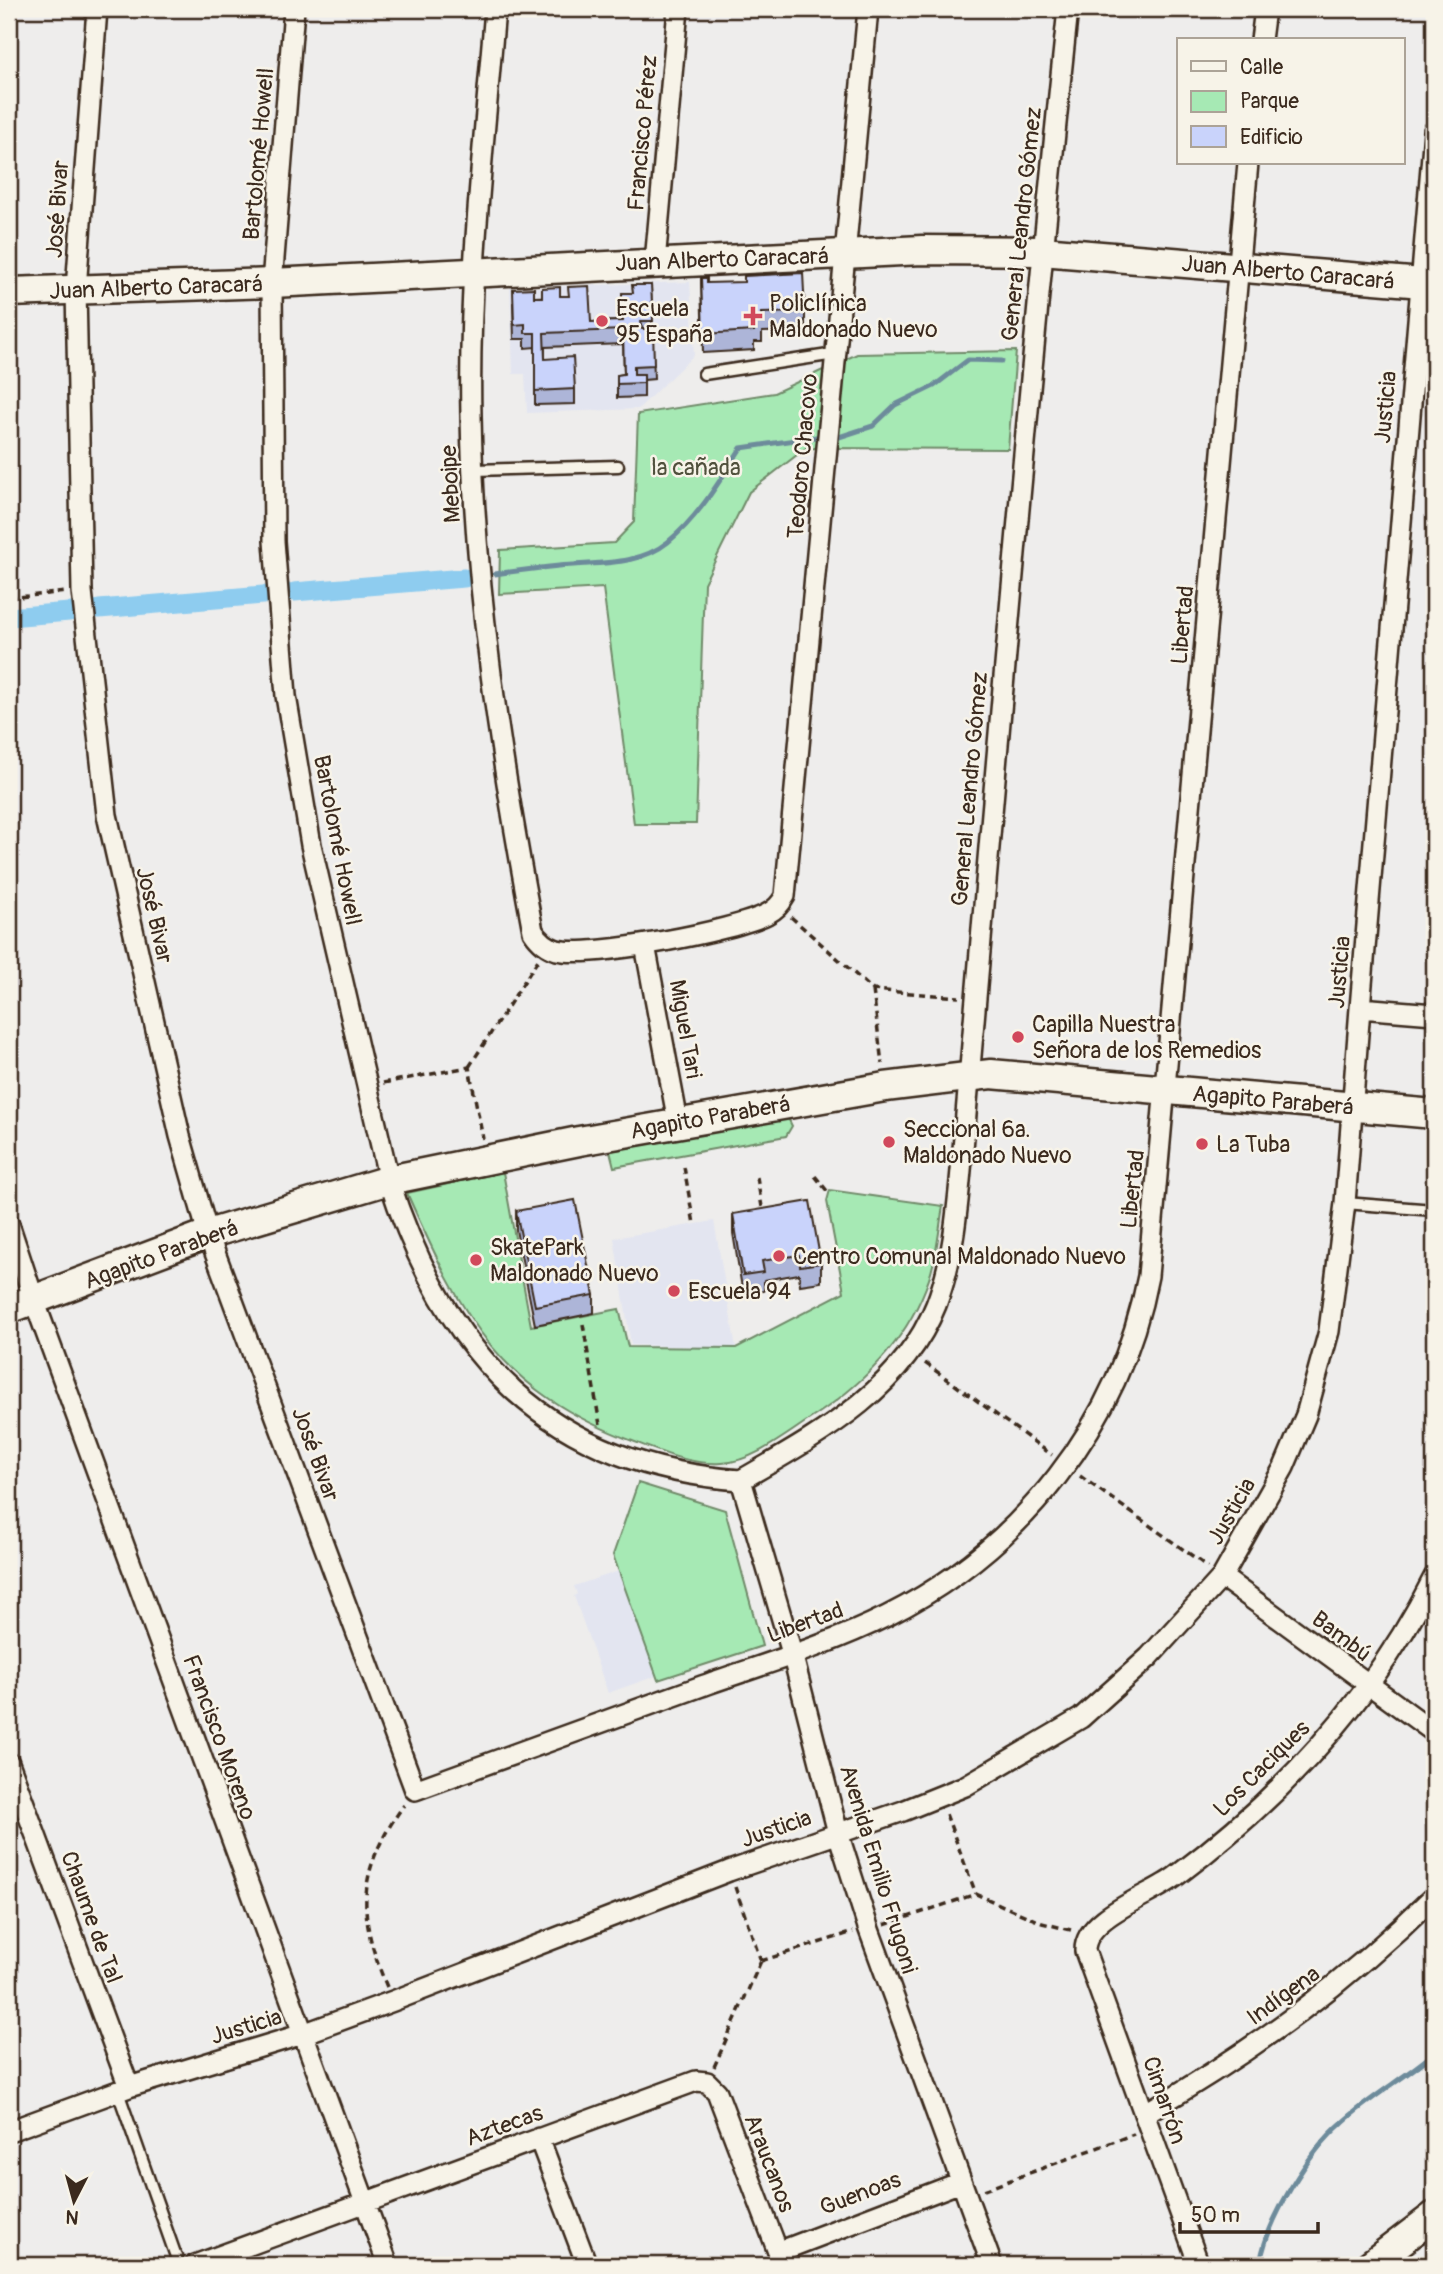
<svg xmlns="http://www.w3.org/2000/svg" width="1443" height="2274" font-family="Pangolin,sans-serif">
	<rect width="100%" height="100%" fill="#eeedec"/>
	<filter id="ink" filterUnits="userSpaceOnUse"><feTurbulence type="fractalNoise" baseFrequency=".0143" numOctaves="2"/><feDisplacementMap in="SourceGraphic" scale="14" xChannelSelector="R" yChannelSelector="G"/><feConvolveMatrix kernelMatrix="1 2 1 2 8 2 1 2 1" color-interpolation-filters="sRGB"/></filter>
	<g filter="url(#ink)">
		<!-- built -->
		<path fill="#e3e5f0" d="M690 282 694 355 638 409 527 413 525 374H513L510 288Z
			M714 1221 736 1348 631 1345 614 1238Z
			M619 1571 656 1676 608 1693 574 1596 577 1594 574 1586Z"/>
		<!-- green -->
		<path fill="#a6e9b4" stroke="#708a69" stroke-width="2" d="M1016 351 1008 449 806 448 749 492 704 583 696 824H634L603 588 499 594 500 550 614 543 634 522 638 414 774 393 857 354Z
			M788 1118 792 1126 786 1136 614 1167 610 1151Z
			M503 1172 531 1326 619 1309 628 1347 736 1348 844 1292 827 1201 830 1190 943 1206C939 1229 937 1256 929 1279 909 1337 867 1381 816 1415 789 1432 755 1461 722 1463 692 1465 663 1453 635 1442 499 1391 463 1319 407 1193Z
			M638 1483 725 1510 762 1646 658 1680 613 1555Z"/>
		<g fill="none" stroke-linecap="round" stroke-linejoin="round">
			<!-- stream -->
			<path stroke="#6d8b9b" stroke-width="5" d="M839 437 873 426 895 405 934 386 968 360 1002 361
				M495 574C516 571 538 568 559 566 596 562 637 567 668 542 699 517 720 480 741 448L816 437
				M1260 2265C1266 2221 1309 2151 1343 2122 1371 2096 1405 2078 1434 2053"/>
			<!-- canal -->
			<path stroke="#8eccef" stroke-width="19" d="M294 592 464 578
				M99 609 263 595
				M9 617 69 612"/>
			<defs>
				<path id="lane" d="M704 374 835 354
					M475 470 618 466
					M1345 1203 1434 1210
					M118 2092 179 2265"/>
				<path id="street" d="M97 9 76 289 82 591 107 815 180 1136 208 1234 415 1790C510 1756 604 1721 699 1687 761 1665 827 1646 887 1616 1021 1549 1120 1424 1148 1276L1248 163
					M294 9 272 283 274 541 286 696 311 845 389 1180C445 1355 549 1467 741 1480
					M495 9C484 144 468 280 471 416 474 590 501 761 533 931 539 940 546 947 557 950 592 958 734 931 767 914 776 909 780 905 785 896L868 9
					M1261 40 1265 9
					M655 262 678 9
					M645 945 678 1122
					M1360 1008 1434 1014
					M9 1224 34 1300 388 2265
					M741 1480C817 1436 902 1391 936 1305 955 1256 958 1200 963 1149 970 1068 977 987 984 905 1010 606 1036 307 1068 9
					M741 1480 792 1653 838 1833 868 1927 992 2265
					M1222 1577 1434 1732
					M9 1763 129 2087
					M1144 2114C1254 2050 1344 1985 1434 1896
					M9 2131 129 2087 303 2034 393 2001 729 1871 903 1811 965 1786 1081 1718 1149 1657 1222 1577 1284 1467 1306 1415 1329 1331 1345 1203 1360 1008 1434 131
					M539 2138 587 2265
					M778 2252 961 2182
					M195 2265 696 2081 707 2082 717 2092 783 2265
					M1199 2265 1085 1951C1084 1917 1150 1896 1175 1877 1282 1797 1374 1698 1434 1577"/>
				<path id="secondary" d="M9 292 272 283 922 250 1042 251 1434 284
					M9 1309 208 1234 389 1180 579 1141 885 1087 991 1074 1434 1114
					M1370 2265 1434 2216"/>
			</defs>
			<!-- lane casing -->
			<use href="#lane" stroke="#3b2a1e" stroke-width="15"/>
			<!-- street casing -->
			<use href="#street" stroke="#3b2a1e" stroke-width="24"/>
			<!-- secondary casing -->
			<use href="#secondary" stroke="#3b2a1e" stroke-width="33"/>
			<!-- path -->
			<path stroke="#3b2a1e" stroke-width="3.5" stroke-dasharray="7 5" stroke-linecap="butt" d="M9 598 66 592
				M791 917 873 990 959 997
				M873 990 882 1064
				M469 1067 538 960
				M383 1083 469 1067 483 1139
				M684 1167 694 1224
				M815 1176 828 1192
				M757 1177 762 1207
				M583 1324 600 1425
				M925 1363 1052 1455
				M1080 1476 1208 1567
				M946 1814 976 1894
				M735 1887 761 1961
				M884 1925 976 1894 1042 1923 1071 1930
				M761 1961 853 1932
				M387 1987C356 1913 357 1870 404 1805
				M714 2067 761 1961
				M984 2190 1134 2134"/>
			<!-- lane -->
			<use href="#lane" stroke="#f7f3e8" stroke-width="10"/>
			<!-- street -->
			<use href="#street" stroke="#f7f3e8" stroke-width="19"/>
			<!-- secondary -->
			<use href="#secondary" stroke="#f7f3e8" stroke-width="28"/>
		</g>
		<!-- wall -->
		<path fill="#adb5d8" stroke="#3b2a1e" stroke-width="2" d="M701 278 707 283 805 312V331L762 332V342H754V350L703 353Z
			M651 285 654 379 644 380V397L617 398V375L624 374 623 344 545 347V359L575 389V404L535 405V347L525 348V339H514L513 303 534 297 560 296 591 322 623 321 622 293H632Z
			M1434 320V378H1430V363Z
			M516 1211 594 1295V1313L535 1325 516 1230Z
			M733 1214 821 1263V1282L800 1285 799 1274 764 1280V1291L743 1294 733 1233Z"/>
		<!-- building -->
		<path fill="#c9d3fb" stroke="#3b2a1e" stroke-width="2" d="M803 273 805 312 761 313 762 323H754V331L703 334 701 278H707V283L744 282V276Z
			M632 285H651L653 321H641L642 329H653L654 365 634 366V374H644V383L617 384V375L624 374 623 330 544 333 545 359 573 357 575 389 535 391V333H525V324L514 325 513 289 534 288V297H542V288L560 287V296H569L568 287 589 286 591 322 623 321 622 293H633Z
			M1434 320V364L1430 363Z
			M575 1200 594 1295 535 1306 516 1211Z
			M810 1201 821 1263 800 1266 799 1255 762 1261 764 1272 743 1275 733 1214Z"/>
	</g>
	<!-- markers -->
	<g fill="#d1495b" stroke="#f7f3e8" stroke-width="2.5">
		<path d="M749.5 305.5h7v7h7v7h-7v7h-7v-7h-7v-7h7z"/>
		<circle cx="602" cy="321" r="7"/>
		<circle cx="1018" cy="1037" r="7"/>
		<circle cx="889" cy="1142" r="7"/>
		<circle cx="1202" cy="1144" r="7"/>
		<circle cx="779" cy="1256" r="7"/>
		<circle cx="476" cy="1260" r="7"/>
		<circle cx="674" cy="1291" r="7"/>
	</g>
	<g text-anchor="middle" stroke-width="5" stroke-linejoin="round" paint-order="stroke">
		<!-- street labels -->
		<g font-size="23" fill="#3b2a1e" stroke="#f7f3e8">
			<text transform="translate(642 133) rotate(-85)" y="8">Francisco Pérez</text>
			<text transform="translate(258 154) rotate(-85)" y="8">Bartolomé Howell</text>
			<text transform="translate(57 209) rotate(-86)" y="8">José Bivar</text>
			<text transform="translate(1021 224) rotate(-84)" y="8">General Leandro Gómez</text>
			<text transform="translate(722 259) rotate(-2)" y="8">Juan Alberto Caracará</text>
			<text transform="translate(1288 272) rotate(5)" y="8">Juan Alberto Caracará</text>
			<text transform="translate(156 287) rotate(-2)" y="8">Juan Alberto Caracará</text>
			<text transform="translate(1385 407) rotate(-85)" y="8">Justicia</text>
			<text transform="translate(802 456) rotate(-85)" y="8">Teodoro Chacovo</text>
			<text transform="translate(450 484) rotate(-93)" y="8">Meboipe</text>
			<text transform="translate(1182 625) rotate(-85)" y="8">Libertad</text>
			<text transform="translate(969 789) rotate(-85)" y="8">General Leandro Gómez</text>
			<text transform="translate(338 840) rotate(79)" y="8">Bartolomé Howell</text>
			<text transform="translate(155 915) rotate(77)" y="8">José Bivar</text>
			<text transform="translate(1339 972) rotate(-85)" y="8">Justicia</text>
			<text transform="translate(686 1029) rotate(80)" y="8">Miguel Tari</text>
			<text transform="translate(1273 1100) rotate(5)" y="8">Agapito Paraberá</text>
			<text transform="translate(710 1117) rotate(-10)" y="8">Agapito Paraberá</text>
			<text transform="translate(1132 1189) rotate(-84)" y="8">Libertad</text>
			<text transform="translate(161 1254) rotate(-20)" y="8">Agapito Paraberá</text>
			<text transform="translate(316 1454) rotate(70)" y="8">José Bivar</text>
			<text transform="translate(1231 1511) rotate(-60)" y="8">Justicia</text>
			<text transform="translate(805 1622) rotate(-20)" y="8">Libertad</text>
			<text transform="translate(1342 1636) rotate(37)" y="8">Bambú</text>
			<text transform="translate(220 1737) rotate(70)" y="8">Francisco Moreno</text>
			<text transform="translate(1261 1768) rotate(-45)" y="8">Los Caciques</text>
			<text transform="translate(776 1828) rotate(-19)" y="8">Justicia</text>
			<text transform="translate(879 1869) rotate(73)" y="8">Avenida Emilio Frugoni</text>
			<text transform="translate(92 1917) rotate(70)" y="8">Chaume de Tal</text>
			<text transform="translate(1283 1995) rotate(-36)" y="8">Indígena</text>
			<text transform="translate(246 2026) rotate(-17)" y="8">Justicia</text>
			<text transform="translate(1165 2100) rotate(71)" y="8">Cimarrón</text>
			<text transform="translate(504 2125) rotate(-20)" y="8">Aztecas</text>
			<text transform="translate(770 2163) rotate(69)" y="8">Araucanos</text>
			<text transform="translate(860 2193) rotate(-21)" y="8">Guenoas</text>
		</g>
		<!-- poi labels -->
		<g font-size="23" fill="#3b2a1e" stroke="#f7f3e8" text-anchor="start">
			<text x="769" y="311">Policlínica<tspan x="769" dy="26">Maldonado Nuevo</tspan></text>
			<text x="616" y="316">Escuela<tspan x="616" dy="26">95 España</tspan></text>
			<text x="1032" y="1032">Capilla Nuestra<tspan x="1032" dy="26">Señora de los Remedios</tspan></text>
			<text x="903" y="1137">Seccional 6a.<tspan x="903" dy="26">Maldonado Nuevo</tspan></text>
			<text x="1216" y="1152">La Tuba</text>
			<text x="490" y="1255">SkatePark<tspan x="490" dy="26">Maldonado Nuevo</tspan></text>
			<text x="793" y="1264">Centro Comunal Maldonado Nuevo</text>
			<text x="688" y="1299">Escuela 94</text>
		</g>
		<!-- park labels -->
		<g font-size="23" fill="#50503c" stroke="#f7f3e8">
			<text x="696" y="475">la cañada</text>
		</g>
	</g>
	<!-- margin -->
	<rect width="1443" height="2274" fill="none" stroke="#f7f3e8" stroke-width="35"/>
	<rect x="18" y="18" width="1408" height="2239" fill="none" stroke="#3b2a1e" stroke-width="2.5" filter="url(#ink)"/>
	<!-- legend -->
	<rect x="1177" y="38" width="228" height="126" fill="#f7f3e8" stroke="#aca397" stroke-width="2"/>
	<rect x="1191" y="61" width="35" height="10" fill="#f7f3e8" stroke="#aca397" stroke-width="2"/>
	<text x="1240" y="74" font-size="21" fill="#3b2a1e">Calle</text>
	<rect x="1191" y="91" width="35" height="21" fill="#a6e9b4" stroke="#aca397" stroke-width="2"/>
	<text x="1240" y="108" font-size="21" fill="#3b2a1e">Parque</text>
	<rect x="1191" y="126" width="35" height="21" fill="#c9d3fb" stroke="#aca397" stroke-width="2"/>
	<text x="1240" y="144" font-size="21" fill="#3b2a1e">Edificio</text>
	<!-- north arrow -->
	<g transform="translate(74 2201) rotate(186)" stroke="#f7f3e8" stroke-width="5" paint-order="stroke">
	<path d="M0-5L12 26L0 18L-12 26Z" fill="#3b2a1e"/>
	<text y="-10" font-size="19" font-weight="bold" text-anchor="middle" fill="#3b2a1e">N</text>
	</g>
	<!-- scale -->
	<path d="M1180 2222v10h138v-10" fill="none" stroke="#3b2a1e" stroke-width="3.5"/>
	<text x="1191" y="2222" font-size="21" fill="#3b2a1e" stroke="#f7f3e8" stroke-width="5" paint-order="stroke">50 m</text>
</svg>
